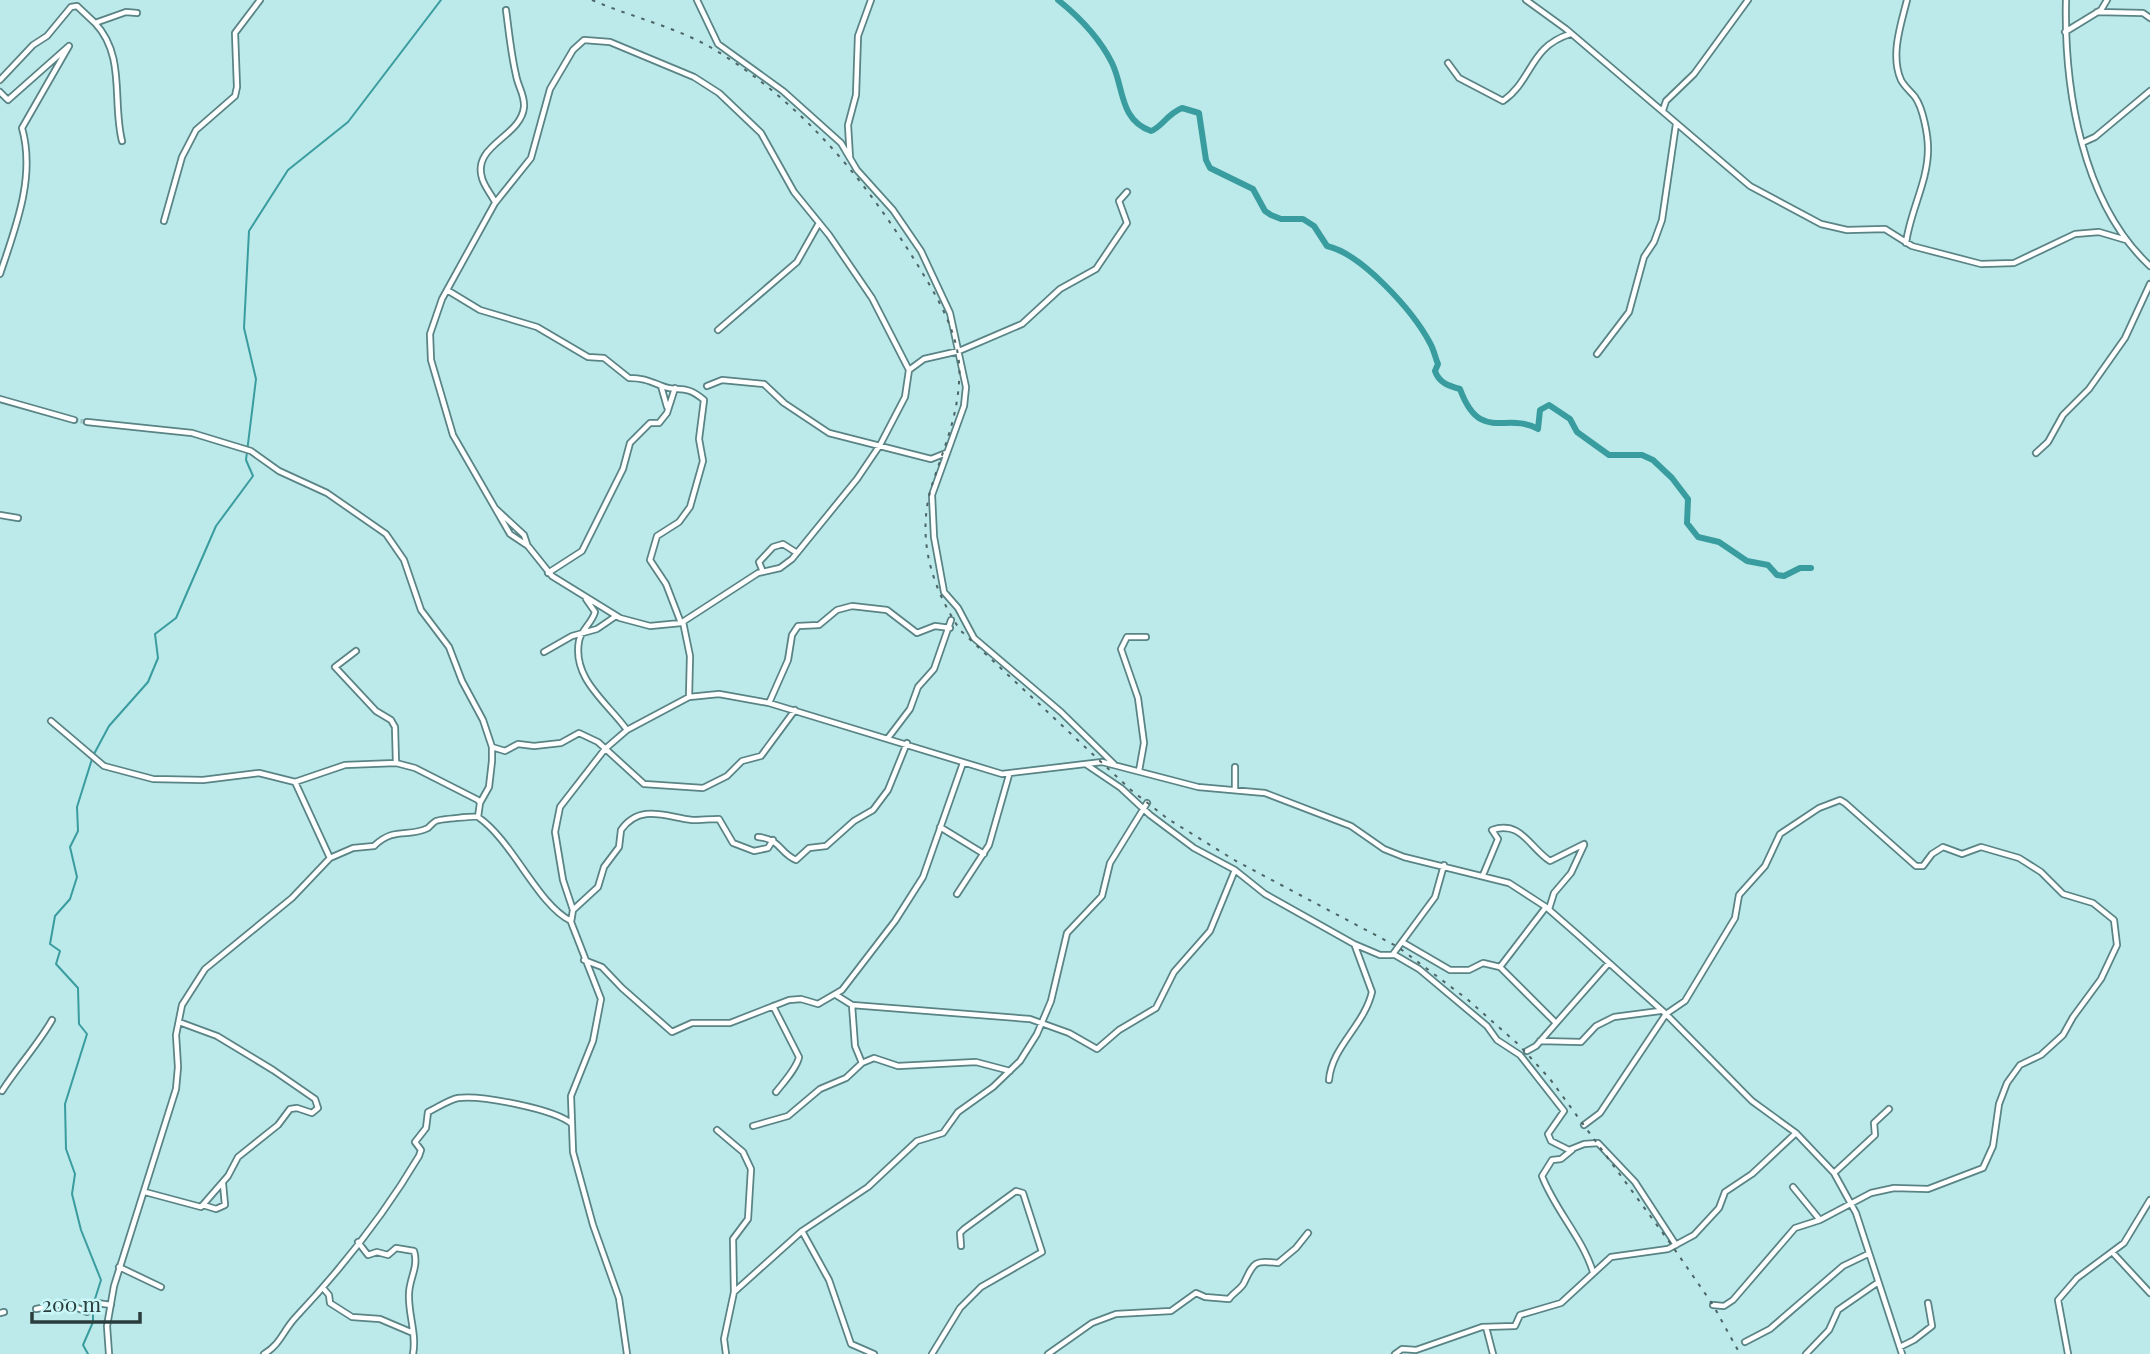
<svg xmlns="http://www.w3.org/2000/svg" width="2150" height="1354" font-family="'Playfair Display',serif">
	<rect width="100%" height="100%" fill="#bce9ea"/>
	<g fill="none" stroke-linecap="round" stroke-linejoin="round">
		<!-- stream -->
		<path stroke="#399c9f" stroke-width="2" d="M94 754 109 726 148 682 158 658 155 634 176 618 216 526 253 476 246 460 256 379 244 328 249 231 288 170 348 122 441 0
			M92 759 77 807 78 831 70 847 77 877 70 899 55 916 50 944 60 951 56 964 78 988 79 1024 87 1034 65 1104 66 1149 75 1174 72 1194 81 1230 101 1280 95 1299
			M88 1354 83 1345 93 1322V1310"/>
		<!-- river -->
		<path stroke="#399c9f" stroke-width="6" d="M1058 0C1078 16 1100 39 1112 63 1124 87 1119 120 1151 131 1161 128 1167 114 1182 108L1199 113 1206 160 1210 168 1253 189 1265 211 1271 215 1281 219H1303L1314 226 1327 246C1362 254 1413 311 1430 343 1434 350 1435 357 1438 364L1435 371C1439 383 1449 386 1460 389 1480 444 1506 411 1538 429L1540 410 1549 405 1570 419 1577 432 1609 455H1642L1653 460 1672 478 1688 499 1687 523 1698 537 1719 542 1747 561 1768 565 1777 575 1784 576 1800 568H1811"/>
		<!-- minor-tunnel -->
		<path stroke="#9fc6c7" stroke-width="4.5" stroke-dasharray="4.5 2" stroke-linecap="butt" d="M74 420 87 422"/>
		<defs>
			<path id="minor" d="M697 0 718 44 783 91 841 143 857 170 893 210 921 251 950 313 966 387 964 406 932 495 934 537 944 592 958 608 974 638 1061 712 1114 764
				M1526 0 1566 29 1750 186 1821 224 1847 230 1885 229 1912 246 1981 264 2014 263 2075 234 2099 232 2126 240
				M2066 0C2064 89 2082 203 2150 266
				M2097 12 2143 13 2150 18
				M95 23C126 56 112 101 122 141
				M2065 32 2101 10 2107 0
				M584 40 610 42 694 77 719 93 761 133 794 192 829 235 872 298 909 370 905 397 880 445 857 479 792 559 780 568 758 573 681 623 650 626 620 618 552 576 528 546 510 534 453 435 431 360 430 334 442 299 495 203 531 158 550 89 573 50Z
				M1448 63 1459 78 1503 101C1533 80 1529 47 1570 34
				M0 80 33 45 47 36 71 7 77 6 95 23 126 12 137 13
				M0 92 8 100 69 46 22 128C36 177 15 229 0 274
				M1663 110 1666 101 1694 74 1748 0
				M2084 142 2095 137 2150 91
				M850 158 848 125 856 95 858 36 871 0
				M495 202C491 194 484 186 482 178 472 145 521 137 524 107 525 95 518 87 516 75 511 54 509 32 506 10
				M164 221 182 157 196 130 235 96 237 87 235 33 260 0
				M1906 243C1910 211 1928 182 1928 149 1928 135 1923 108 1915 97 1910 91 1904 86 1901 80 1890 55 1901 24 1907 0
				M447 290 480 310 537 327 588 357 604 358 629 378C644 378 649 381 662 386 679 393 684 383 704 400L699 439 703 461 690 507 679 522 657 536 650 560 666 584 681 623
				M718 330 797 262 819 223
				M1597 354 1629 312 1644 257 1654 242 1662 220 1676 124
				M909 370 924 359 959 351 1022 324 1060 289 1096 269 1127 223 1119 201 1127 192
				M661 386 667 407
				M707 386 722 380 764 384 784 403 829 433 931 459 946 453
				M0 399 74 420
				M87 422 192 433 251 451 279 471 327 493 386 534 404 560 421 610 449 647 462 681 483 720 492 747V761L489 787 480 803
				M2036 453 2048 442 2063 415 2089 389 2125 338 2150 284
				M496 509 524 535 527 544
				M0 515 18 518
				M763 572 759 562 773 547 783 544 797 553
				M548 573 582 551 623 469 630 443 650 423H659L667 413 675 388
				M586 599 595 612C592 623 581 630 579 641 572 679 607 702 627 730
				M683 622 690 656 689 697
				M356 651 335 667 376 711 391 720 395 727 396 763
				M544 652 572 636 597 629 616 616
				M769 703 788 660 792 635 798 626 819 625 837 610 852 606 887 610 917 633 935 626 950 628
				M51 721 104 766 153 779 203 780 259 773 295 782 345 765 396 763 415 768 478 800 480 803 478 817
				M888 738 910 709 918 687 934 669 951 620
				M492 747 505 751 518 744 534 746 561 743 579 733 598 742 644 784 703 788 727 776 742 761 761 756 795 710
				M1087 765 1121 788 1150 815 1194 848 1235 870 1265 894 1354 944 1380 955H1395L1419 969 1487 1026 1497 1040 1520 1055 1564 1111 1548 1134 1551 1141 1569 1150 1584 1144 1598 1143 1635 1182 1676 1245
				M1139 771 1144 743 1138 698 1121 649 1127 637H1146
				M295 782 330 858
				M1235 790V767
				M940 827 984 854
				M758 837C781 839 779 853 796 860L809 848 826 846 854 821 873 810 888 790 907 743
				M1483 875 1498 839 1492 830C1521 820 1529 847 1550 861L1584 844
				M957 894 989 845 1009 775
				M1549 909 1554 893 1571 873 1584 845
				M573 910 598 887 604 867 619 847 621 830C640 803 666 817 692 820 701 820 710 819 719 819L733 843 754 851 768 848 773 840
				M1402 942 1450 970H1469L1483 963 1500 967 1556 1023
				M1393 954 1435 897 1444 865
				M584 960 602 967 622 988 672 1032 692 1023H730L789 1000 801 999 818 1004 842 990 895 921 923 877 963 763
				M1500 967 1546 907
				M836 995 852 1005 855 1046 862 1063
				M852 1005 1030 1019 1069 1033 1097 1049 1119 1030 1156 1008 1174 972 1210 931 1235 870
				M773 1006 799 1057C797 1068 783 1083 776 1092
				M1540 1041 1581 1042 1596 1026 1614 1017 1660 1011
				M1527 1051 1536 1046 1608 964
				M1329 1080C1332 1046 1364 1026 1372 992L1355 946
				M2 1091C18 1066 37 1046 52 1020
				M1584 1125 1600 1113 1666 1014 1685 1001 1735 918 1739 895 1765 866 1780 834 1819 808 1840 800 1845 803 1916 866H1923L1932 854 1943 847 1962 854 1981 847 2019 858 2041 872 2063 894 2093 903 2114 920 2117 945 2101 979 2073 1017 2063 1035 2041 1055 2020 1065 2007 1083 1999 1104 1993 1146 1983 1168 1928 1189 1894 1188 1871 1193 1820 1220 1795 1228 1733 1300 1724 1306 1713 1305
				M753 1126 788 1116 820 1089 846 1078 862 1063 874 1058 898 1066 976 1062 1010 1071
				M717 1130 743 1152 751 1169 748 1219 733 1239 734 1292
				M1572 1150 1561 1159 1552 1160 1542 1176C1555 1210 1582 1237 1593 1272
				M1834 1173 1875 1135 1874 1123 1889 1109
				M1793 1187 1820 1220
				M145 1192 201 1207 228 1176 238 1157 278 1125 290 1109 297 1108 312 1113 318 1108 315 1099 273 1070 217 1036 179 1022
				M203 1205 216 1209 225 1205 223 1184
				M802 1231 829 1280 851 1344 874 1354
				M358 1242 368 1255 377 1252 388 1255 396 1248 414 1251C419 1267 409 1279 409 1294 408 1314 417 1334 413 1354
				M2113 1253 2150 1293
				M119 1267 161 1287
				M323 1288 329 1295 330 1303 352 1317 380 1319 413 1333
				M36 1309 66 1303 87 1312 97 1303 111 1305
				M0 1313 4 1312
				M1486 1327 1493 1354
				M1745 1342 1770 1329 1843 1266 1868 1254
				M1900 1347 1914 1340 1932 1326 1928 1303
				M109 1354 107 1326 114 1286 176 1089 178 1067 176 1035 182 1005 205 969 292 898 330 858 353 848 374 846C395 826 408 838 428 828 429 827 435 821 436 821 440 819 476 816 478 817 513 841 537 904 571 921
				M264 1354C280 1345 283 1331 295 1318 342 1268 384 1215 419 1156L421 1150 415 1142 426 1128 428 1112C437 1108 448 1100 458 1098 481 1095 555 1109 572 1124
				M627 1354 619 1298 593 1225 573 1152 571 1096 593 1041 601 999 571 922 573 910 563 880 555 832 560 807 605 749 627 730 689 697 719 694 769 703 1002 774 1102 762 1198 787 1265 793 1351 826 1384 849 1404 857 1509 883 1546 907 1578 935 1666 1014 1752 1101 1796 1133 1834 1173 1856 1213 1902 1354
				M726 1354 724 1339 734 1292 802 1231 868 1187 917 1141 943 1133 958 1112 993 1087 1020 1061 1037 1034 1051 1001 1067 933 1102 896 1110 863 1147 803
				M932 1354 960 1308 981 1287 1042 1252 1023 1193 1016 1191 964 1229 960 1233 961 1246
				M1048 1354 1092 1323 1116 1314 1171 1311 1196 1293 1205 1297 1229 1299C1233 1293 1241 1289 1244 1283 1254 1262 1254 1260 1278 1263L1296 1248 1308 1233
				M1395 1354 1402 1349 1416 1350 1482 1327 1515 1326 1520 1315 1561 1303 1611 1257 1668 1249 1694 1235 1719 1208 1725 1192 1752 1174 1796 1133
				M1806 1354 1829 1330 1838 1310 1877 1283
				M2068 1354 2058 1300 2077 1278 2124 1243 2150 1200"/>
		</defs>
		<!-- minor casing -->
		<use href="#minor" stroke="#598384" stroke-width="8"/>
		<!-- minor -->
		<use href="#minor" stroke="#fff" stroke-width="4.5"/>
		<!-- rail -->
		<path stroke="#4d6565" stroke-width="2" stroke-dasharray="3.5 7" stroke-linecap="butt" d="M592 0C631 17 673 26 710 47 800 100 864 178 917 264 939 300 963 339 959 382 957 419 943 450 932 485 916 537 931 586 960 630L1131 790 1168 819 1236 861 1398 947 1467 999 1519 1045 1550 1079 1673 1247 1713 1305 1740 1354"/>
	</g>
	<!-- scale -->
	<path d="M32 1312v10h108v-10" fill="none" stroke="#2a3c3c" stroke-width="3.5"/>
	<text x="42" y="1312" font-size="21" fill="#2a3c3c" stroke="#c9f7f8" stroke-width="5" paint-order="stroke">200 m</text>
</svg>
